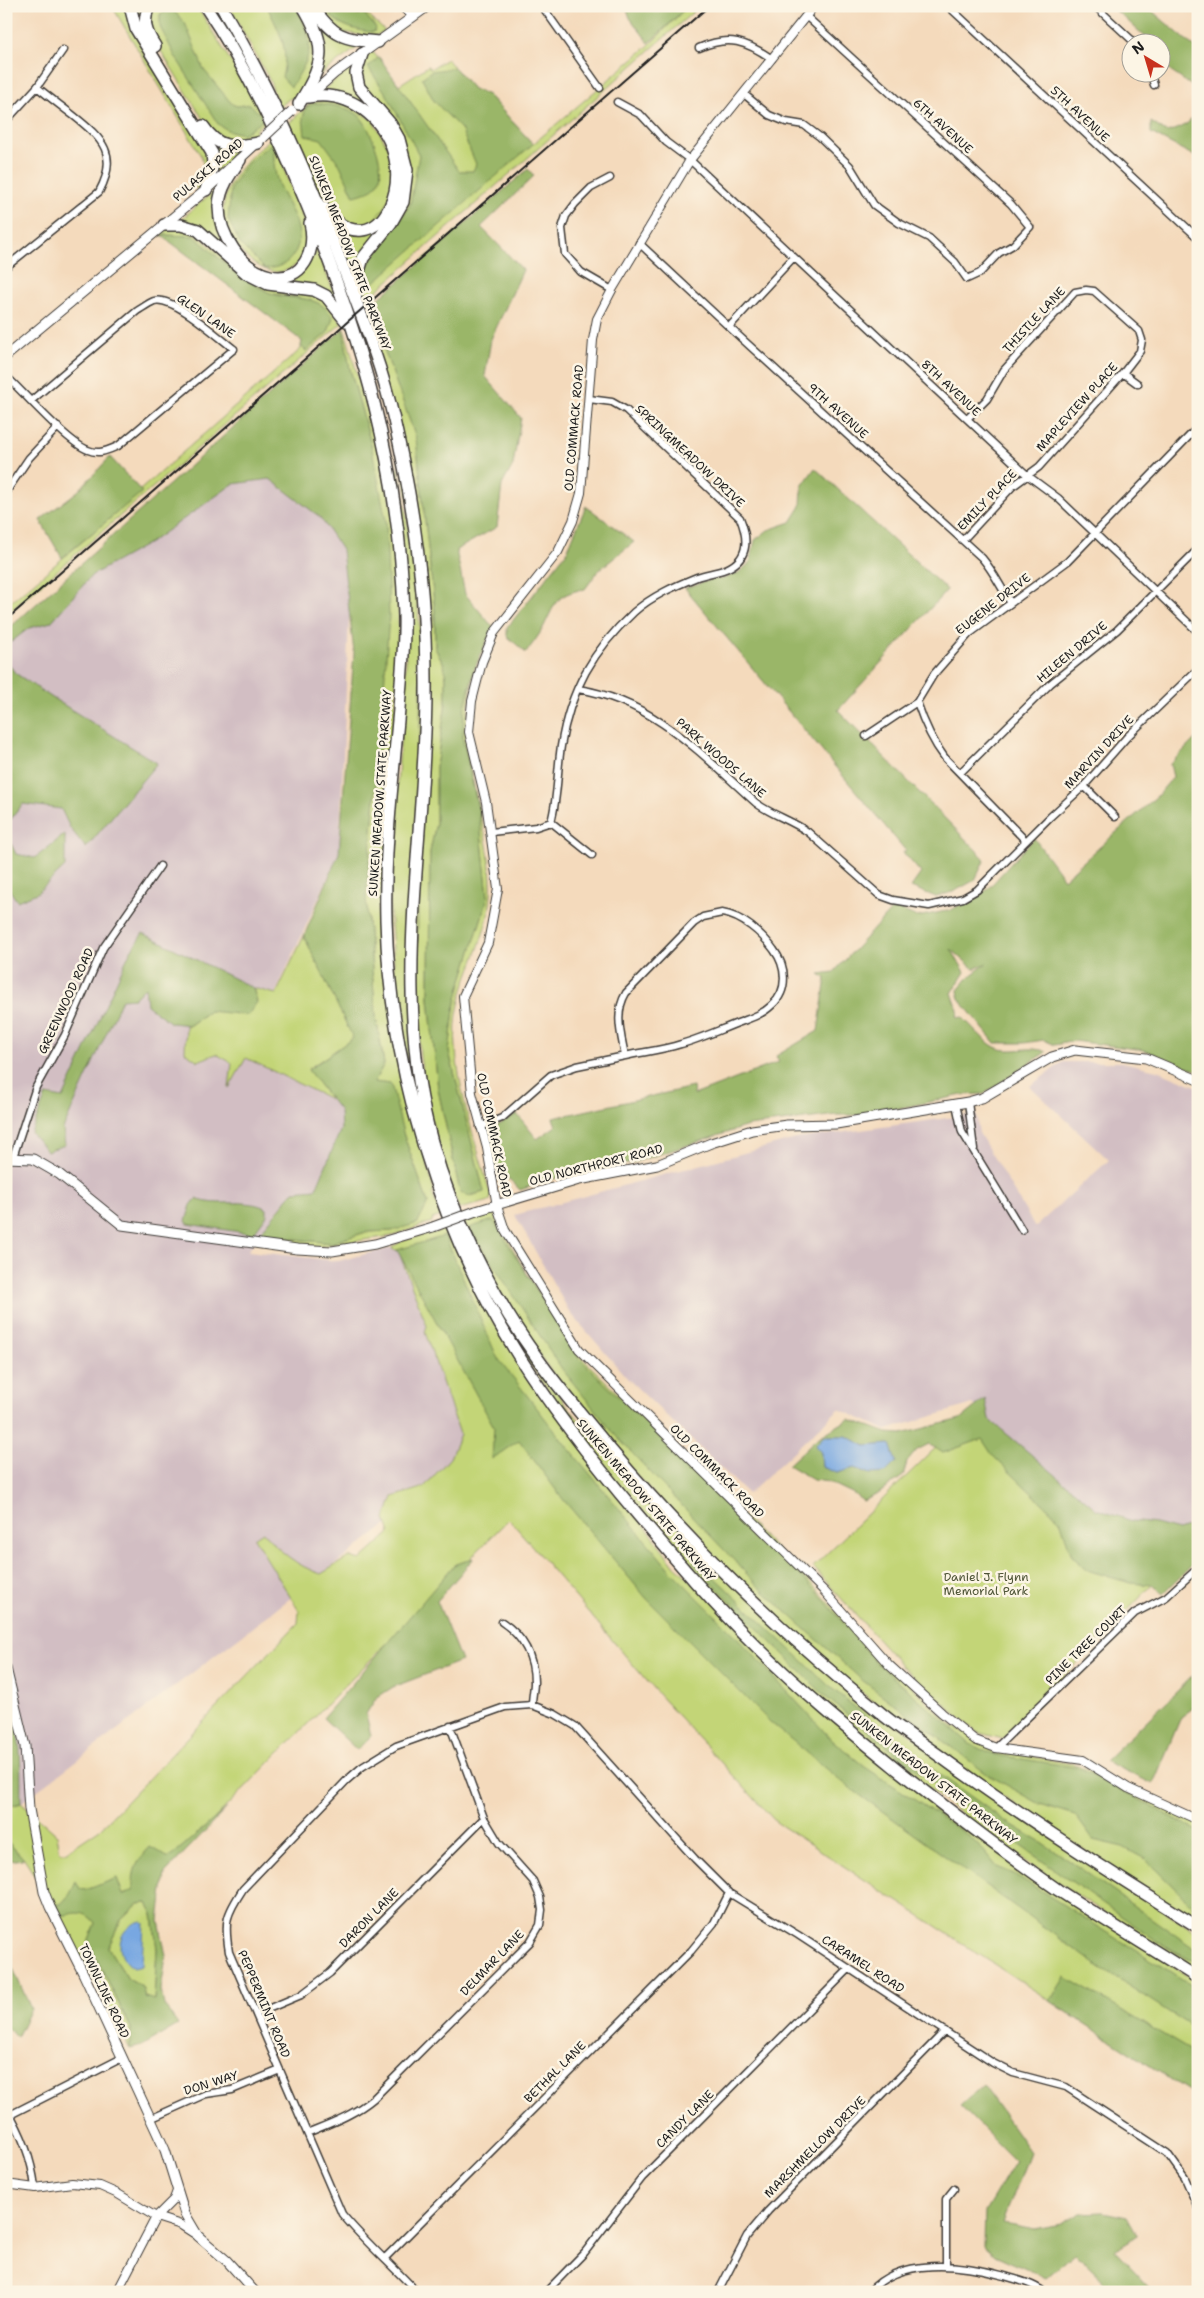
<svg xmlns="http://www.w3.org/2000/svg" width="1204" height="2298" font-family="'Shantell Sans',sans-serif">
	<rect width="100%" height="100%" fill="#fcf5e5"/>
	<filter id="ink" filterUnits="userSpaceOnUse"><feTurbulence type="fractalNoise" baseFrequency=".02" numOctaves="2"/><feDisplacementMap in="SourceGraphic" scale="10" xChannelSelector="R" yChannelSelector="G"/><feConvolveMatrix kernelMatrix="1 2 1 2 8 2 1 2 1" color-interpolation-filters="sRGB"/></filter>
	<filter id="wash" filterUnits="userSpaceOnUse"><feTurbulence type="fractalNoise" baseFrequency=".0096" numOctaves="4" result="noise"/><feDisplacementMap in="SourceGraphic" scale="20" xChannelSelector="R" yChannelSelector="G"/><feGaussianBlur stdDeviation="1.12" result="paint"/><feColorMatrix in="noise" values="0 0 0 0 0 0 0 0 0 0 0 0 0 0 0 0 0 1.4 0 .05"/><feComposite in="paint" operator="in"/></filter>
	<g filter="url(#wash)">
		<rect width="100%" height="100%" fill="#f4dabc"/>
		<!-- industrial -->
		<path fill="#d2bec3" d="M270 479 320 517 352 547 339 853 246 1058 330 1099 340 1111 341 1129 316 1189 294 1191 277 1211 248 1251 338 1261 402 1245 509 1432 21 1803 17 1732 6 1701V632L103 548 233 484Z
			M1063 1062H1122L1157 1070 1198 1087V1536L1157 1580 973 1404 886 1430 839 1409 748 1494 627 1378 569 1311 515 1215 796 1139 976 1114 979 1133 1035 1227 1109 1160 1030 1086Z"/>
		<!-- green -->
		<path fill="#c3d577" stroke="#70784a" d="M112 6H126L208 152C212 166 210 178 199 190L193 186 204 167 201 156Z
			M133 6H146L141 24 145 36 206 136C216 144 224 149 237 147L239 151 214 173 216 160 212 149 150 47 141 31Z
			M153 6H197L267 120 255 130 257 134C237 146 226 144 209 129L151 35 150 10Z
			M229 6H299L316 43 310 81 292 99 290 98 279 108 270 81Z
			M309 6 361 45 318 76Z
			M315 6H323L328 10 333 6H350L356 13 361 9 385 31 373 37 337 31Z
			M688 6H700L363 303 361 295 362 270 409 180 361 86 362 63 370 52 371 53 373 52 399 85 428 66 430 69 447 59 473 89 488 95 533 144 647 47Z
			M356 64 353 74 387 125 403 166 398 202 353 279 327 220 362 232 400 191 382 121 319 93Z
			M337 99 373 120 391 153 394 187 382 215 366 224 350 225 326 206 288 124 311 102Z
			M272 137 281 153 287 178 309 233 301 262C293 267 286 272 277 272 254 272 223 237 223 215 223 208 224 199 227 192 236 167 253 155 272 137Z
			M222 184C197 262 299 317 315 246L337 300C331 296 325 290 318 288 297 280 275 285 253 273 223 257 216 226 178 222Z
			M171 228 190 229 237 269 319 294 342 323 6 615V606L141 492 140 490 301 349V346L306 350 317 303 296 297 269 293 228 266 194 236 161 235 160 233Z
			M369 307 416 438 435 611V648L444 664 446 679V703L436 767V823L430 852 429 998 438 1089 460 1192 469 1196 484 1192 449 1052 454 1010 461 983 488 897 479 813 463 741 464 710 474 670C471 693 465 718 467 742 471 791 491 838 491 887 492 928 468 966 459 1004 445 1059 476 1142 491 1196L490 1201 459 1209 448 1179 430 1115 420 1057 415 983 418 908 422 562 372 333 374 330 365 310Z
			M344 328 386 474 396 531 399 602 386 987 434 1192 432 1193 441 1216 432 1219V1222L392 1236 316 1247 256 1240 258 1235 331 1243 366 1232 392 1231 428 1203 404 1136 374 1082 384 1064 376 1017 366 897 381 732 371 444 350 369 343 329Z
			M398 468C411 531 419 595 421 660L416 1084 411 1086 397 1003 390 910 392 859 406 661 393 469Z
			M304 936 354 1038 308 1069 330 1099 246 1058 229 1088 232 1063 216 1054 198 1061 185 1052 186 1025H190L209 1011 257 1002 253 988 276 994Z
			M493 1212 524 1269 582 1358 813 1585 847 1622 951 1725 997 1750 1078 1765 1198 1822V1925C1087 1851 974 1781 870 1699 817 1658 768 1611 720 1563 638 1481 558 1392 498 1292 485 1270 475 1245 464 1222Z
			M448 1228 468 1274 493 1321 675 1566 941 1810 1198 1983V2097L776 1822 658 1694 509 1519 91 1944 93 1952 131 2028 130 2049 53 1904 24 1859 6 1840V1807L21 1803 57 1835 60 1852H66L100 1829 298 1623 299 1611 254 1538 263 1532C279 1551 297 1566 321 1574L349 1557 360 1560 390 1533 385 1519 393 1497 424 1487 450 1458 460 1434 425 1332 427 1326 398 1250H393L392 1247 402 1241 433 1231 434 1233Z
			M520 1342 569 1408 610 1457 842 1686 1198 1934V1974L1007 1849 885 1755 784 1667 698 1581 601 1465 516 1345Z
			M980 1420 1157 1580 1003 1739 976 1732 903 1667 813 1567 952 1432Z
			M147 1903 153 1914 157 1950 154 2001 145 1997 142 1987 128 1979 108 1948 121 1920 138 1904Z"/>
		<!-- forest -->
		<path fill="#9ab668" stroke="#5b6942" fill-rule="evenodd" d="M267 6H296C315 45 314 52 291 87L282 77C290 47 279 32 267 6Z
			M337 6H347L357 15 363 12 376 28 374 32C360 32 340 26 331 16V11Z
			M626 6H688L649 43 630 18Z
			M1111 6H1146L1198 50V90L1170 71 1162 59V42H1151Z
			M172 9 185 23 204 70 232 104 237 106 250 104 265 119 243 134 229 131 218 124 175 56 160 27V14Z
			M379 57 459 171H473L476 164 461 129 434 101 422 78 431 71 455 68 473 89 488 95 533 144 370 286 366 277V267L410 205 419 155 387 95 368 67Z
			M316 103C329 105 346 106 357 114 369 122 386 167 379 181 375 190 363 194 354 196L340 165 321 139 305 135 303 118 306 107Z
			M1198 106V158L1151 133V122L1166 132C1182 129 1193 123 1198 106Z
			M274 141C274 154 273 166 277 179 283 203 310 228 294 254 287 265 277 268 265 269L240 244 228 219 231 188 245 165Z
			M528 169 534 176 481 227 523 270 491 339 485 376 521 418 513 465 502 485 497 527 456 550 465 594 493 627 474 670 464 710 463 740 479 813 488 897 461 983 454 1010 449 1052 484 1192 469 1196 460 1192 438 1089 429 998 430 852 436 823V767L446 703V679L444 664 435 648V611L416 438 369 307Z
			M161 235 194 236C217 256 240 279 268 292 289 302 319 291 333 318L328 332 306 351 301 346 302 341Z
			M343 329 350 369 371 444 386 521 389 615 381 732 366 897 376 1017 384 1064 374 1082 391 1084 404 1136 428 1203 418 1223 392 1231 366 1232 331 1243 258 1235 294 1191 316 1189 341 1129 340 1111 308 1070 353 1038 304 936 339 853 354 653 342 550 320 517 270 479 233 484 151 542 92 575 51 622 29 628 6 646V631Z
			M110 457 142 492 62 558 40 520 78 491Z
			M815 468 947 590 838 710 985 859 975 880 955 891 936 897 911 887 921 873 903 852 906 851 685 588 713 579H723L738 573 750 563 755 540 768 530 791 522 801 506 802 486Z
			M586 506 634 542 599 570 585 589C556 594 556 602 544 626 539 636 532 644 526 653L507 636V628L566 553Z
			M6 660 15 673 51 697 157 763 86 848 70 828 61 809 23 804 6 825Z
			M1198 736V1071L1144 1050 1074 1041 1055 1045 1044 1040 1024 1043H995L959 999 958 990 970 976 987 963 974 969 951 949 965 972 952 993 958 1010 957 1018 962 1017C971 1025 985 1042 995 1047 1011 1055 1030 1044 1046 1052L984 1094 962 1095 867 1115H837L748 1126 632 1163 565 1175 520 1190 510 1180 498 1173 485 1128 498 1125 517 1114 537 1139 556 1126 553 1118 693 1087 694 1095 779 1062 776 1056 818 1031 826 978 819 974 834 972 894 907 917 917 951 910 987 890 1034 838 1064 879 1157 796 1173 777 1170 764Z
			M6 834 16 854 35 858 65 834V867L37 893 17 901 6 885Z
			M143 933 253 988 257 1002 248 1015 209 1011 190 1025 171 1023 147 1005 145 987 135 998 122 999 63 1129 65 1145 47 1151 31 1133 46 1095 63 1098 130 952Z
			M196 1199C219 1208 246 1197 267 1209V1215L253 1234 188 1224 186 1221 191 1205Z
			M493 1220 580 1359 821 1596 876 1662 970 1744 991 1754 1080 1768 1198 1831V1911L1145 1859 1123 1847 1093 1840 1075 1815 1040 1804 987 1774 862 1680 763 1591 615 1435 562 1369 469 1228Z
			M445 1236 497 1357 565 1444 671 1571 735 1635 832 1740 865 1767 968 1835 984 1851 997 1867 1014 1874 1198 1989V2031L1098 1966 850 1788 770 1722 647 1599 562 1498 519 1440 492 1459 494 1427 397 1250Z
			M985 1399 989 1419 1096 1509 1132 1521 1155 1524 1178 1530 1198 1523V1559L1163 1594 1153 1585 1130 1583 1087 1570 1072 1556 1060 1520 993 1456 982 1439 943 1453 929 1444 917 1450 907 1462 903 1476 878 1494 863 1501 852 1493 829 1482 813 1480 788 1465 816 1439 849 1419 887 1433 902 1434 960 1419ZM824 1436H846L866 1446 890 1444 871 1474 854 1468 837 1473 822 1467 821 1453Z
			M474 1558 437 1601 461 1661 393 1687 376 1698 366 1714 371 1736 357 1750 323 1718 454 1565Z
			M695 1559 829 1686 921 1761 1004 1820 1057 1852 1198 1951V1964L1164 1946 985 1821 907 1763 827 1698 692 1563Z
			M1198 1671V1709L1193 1708 1181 1717 1153 1784 1105 1761Z
			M7 1704C24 1727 20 1776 21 1803L6 1807Z
			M227 1808 165 1873 159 1921 166 1956 161 1990 164 2005 178 2025 142 2046 130 2049 131 2028 88 1942 95 1923C84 1909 76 1913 61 1916L53 1904H61L70 1894 76 1881 80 1889 86 1890 117 1878 123 1895 133 1890C132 1870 137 1861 150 1847L169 1858ZM147 1903 153 1914 157 1950 154 2000 145 1997 142 1987 128 1979 108 1948 121 1920 138 1904Z
			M6 1840 24 1859 6 1861Z
			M6 1924 9 1933 7 1955 31 2009 17 2037 6 2027Z
			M1065 1977 1198 2055V2097L1050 2001Z
			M983 2085 1030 2152 1003 2223 1035 2229 1061 2224 1081 2213 1103 2212 1127 2217 1137 2235 1115 2250 1154 2292H1115L1075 2253 1046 2278 995 2255 984 2245 985 2211 1015 2161 960 2106Z"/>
		<!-- water -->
		<path fill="#78a7e1" stroke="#4a627e" d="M824 1436H846L866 1446 890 1444 896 1462 885 1473 871 1474 854 1468 837 1473 822 1467 821 1453 816 1445Z
			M141 1921 144 1923 142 1966 134 1968C113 1955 116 1928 141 1921Z"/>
	</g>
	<g filter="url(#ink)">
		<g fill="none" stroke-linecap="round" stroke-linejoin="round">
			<defs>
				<path id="minor" d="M401 6 412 17
					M542 6 600 88
					M948 6 1198 238
					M1095 6 1134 42
					M699 48C729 35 746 41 772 59
					M1150 72 1154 85
					M744 94 769 115 786 122 804 125 820 137 850 166 874 205 899 223 929 238 955 262 967 279 980 273 999 253 1013 245 1030 227 1011 204 807 17
					M617 102 641 115 666 142 690 160 1027 475 1058 498 1198 632
					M6 121 37 87 63 50
					M610 178 591 188 575 204 566 216 562 228 565 254 581 272 612 290
					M639 243 729 327 982 558C994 572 1001 588 1011 603
					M6 267 99 192C119 155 103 139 74 116 61 106 49 97 37 87
					M729 327 793 258
					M1123 373 1138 384
					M6 376C25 394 67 442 88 450 99 455 108 450 118 446L234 349C218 337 174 296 154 301 149 303 142 308 137 311L32 400
					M6 492 29 458 58 427
					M963 540 1013 486 1039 467 1123 373 1140 351 1142 340 1139 331 1094 291 1086 290 1075 292 1004 370 987 399 967 419
					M578 689C654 701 701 754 756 803 772 815 791 820 808 832L879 895 893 900 929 906 963 898 977 890 1050 817 1084 786 1127 737 1198 669
					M866 736 917 702
					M960 773 1050 684 1117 630 1198 549
					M1084 786 1115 817
					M551 822 592 855
					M491 832 536 827 551 822C558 797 557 772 561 746 570 690 593 650 634 612 652 596 675 586 697 577 705 574 714 573 723 570 749 561 749 540 740 518L626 410 612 402 589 399
					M1026 841 945 758C932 741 924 723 917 702L934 674 969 634 1068 561 1198 427
					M722 913C742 916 762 933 774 950 786 966 789 990 772 1005 762 1015 748 1019 735 1024 717 1031 699 1039 681 1044 663 1050 643 1052 625 1056 621 1034 614 1013 626 993L694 923 703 917Z
					M968 1102 974 1149
					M956 1104 962 1132 1022 1230
					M480 1127 502 1118 551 1075 577 1066 625 1056
					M13 1157 36 1087 65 1035 103 948 160 866
					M502 1622C523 1636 534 1656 534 1682 534 1689 532 1697 532 1705
					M996 1748 1135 1613 1166 1597 1198 1568
					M256 2014 301 1995 330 1973 484 1818
					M6 2107C21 2133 32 2158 35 2188
					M6 2117 122 2058
					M150 2119 206 2094 232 2090 280 2070
					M307 2133C331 2123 354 2115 374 2098L530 1942 540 1925 542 1910 540 1897 533 1881 499 1843 484 1818 450 1726
					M385 2258 691 1951 714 1923 729 1893
					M946 2265V2199L954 2189
					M417 2292C392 2265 365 2242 342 2214L229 1952C224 1921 226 1915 243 1889L347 1780 362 1767 396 1746 505 1707 532 1705 555 1714 575 1726 695 1859 729 1893 798 1935 993 2063 1013 2073 1066 2087 1167 2153 1185 2178 1198 2208
					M546 2292 585 2252 642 2178 849 1969
					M718 2292 747 2236 768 2211 945 2031
					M869 2292C900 2257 960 2264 1001 2275 1015 2279 1032 2283 1044 2292"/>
				<path id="tertiary" d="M814 6 690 160 612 290 597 319 593 340 581 493 573 521 558 552 494 633 482 662 472 701 469 732 486 802 498 889 488 943 463 996 472 1093 487 1148 497 1206 505 1230 579 1349 824 1591 889 1665 942 1713 975 1740 996 1748 1083 1760 1128 1788 1198 1820
					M6 2184 35 2188 72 2183 100 2186 118 2194 156 2217 181 2225 198 2236
					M117 2292 156 2217 174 2199 177 2191"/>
				<path id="secondary" d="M307 98 335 73 428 6
					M6 356 206 190 259 141
					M6 1158 33 1159 59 1174 122 1225 297 1249 332 1251 375 1244 433 1227
					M476 1211 579 1180 657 1165 711 1143 752 1130 787 1125 836 1124 968 1102 982 1098 1052 1057 1075 1050 1146 1058 1198 1080
					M6 1668 25 1746 29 1809 44 1892 50 1907 84 1975 165 2150 185 2214 198 2236 227 2261 255 2292"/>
				<path id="motorway" d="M130 6 136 29 212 153 213 164 206 190
					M149 6C142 22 146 32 155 46
					M205 6C247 68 278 136 307 205 362 340 400 468 404 615 405 646 401 678 399 709 393 779 384 850 386 920 390 1070 439 1229 518 1355 554 1412 595 1464 638 1515 676 1560 714 1605 756 1646 801 1691 849 1730 898 1770 950 1811 1003 1852 1058 1890 1104 1920 1151 1948 1198 1978
					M221 6C267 83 303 163 335 246 356 302 381 361 394 420 415 510 427 602 426 695 425 843 391 996 432 1142 453 1218 492 1296 538 1359 560 1390 586 1419 610 1449 692 1546 784 1635 882 1714 903 1731 926 1746 948 1762 1029 1821 1113 1874 1198 1927
					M312 6C334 37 342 39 378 42
					M308 97C330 93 350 98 368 113 431 166 378 279 323 207
					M299 104C323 65 329 48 303 6
					M203 126C219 150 233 147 258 143
					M240 160C230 174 220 188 219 205 218 233 241 270 270 276 303 283 317 250 310 223
					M164 225H181L198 230 246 273 268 284 314 290 326 296 346 321
					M356 296 357 278 363 258 391 223 403 202 407 170 399 139 390 123 359 87 356 73 362 54"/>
			</defs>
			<!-- minor casing -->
			<use href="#minor" stroke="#3c3834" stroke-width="9"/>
			<!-- tertiary casing -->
			<use href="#tertiary" stroke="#3c3834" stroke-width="10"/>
			<!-- secondary casing -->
			<use href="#secondary" stroke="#3c3834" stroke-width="11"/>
			<!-- motorway casing -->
			<use href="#motorway" stroke="#3c3834" stroke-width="14"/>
			<!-- minor -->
			<use href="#minor" stroke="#fff" stroke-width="6"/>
			<!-- tertiary -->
			<use href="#tertiary" stroke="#fff" stroke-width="8"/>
			<!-- secondary -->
			<use href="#secondary" stroke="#fff" stroke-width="9"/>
			<!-- motorway -->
			<use href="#motorway" stroke="#fff" stroke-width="11"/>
			<!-- rail -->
			<path stroke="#1c1c1c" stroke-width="2" d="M6 620 709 6"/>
			<defs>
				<path id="secondary-bridge" d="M263 138 292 111
					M433 1227 476 1211"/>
			</defs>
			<!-- secondary-bridge casing -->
			<use href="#secondary-bridge" stroke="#3c3834" stroke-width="11" stroke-linecap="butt"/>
			<!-- secondary-bridge -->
			<use href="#secondary-bridge" stroke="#fff" stroke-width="9"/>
		</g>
	</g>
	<g text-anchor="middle" stroke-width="5" stroke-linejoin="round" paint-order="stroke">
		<!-- street labels -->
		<g font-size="12" fill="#1c1c1c" stroke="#fcf5e5">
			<text transform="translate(1080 114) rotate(43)" y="4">5TH AVENUE</text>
			<text transform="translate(943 126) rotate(42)" y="4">6TH AVENUE</text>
			<text transform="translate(208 170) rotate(-41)" y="4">PULASKI ROAD</text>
			<text transform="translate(350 253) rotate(69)" y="4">SUNKEN MEADOW STATE PARKWAY</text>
			<text transform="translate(206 316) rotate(35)" y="4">GLEN LANE</text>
			<text transform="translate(1034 320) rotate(-47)" y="4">THISTLE LANE</text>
			<text transform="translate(951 388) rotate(43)" y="4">8TH AVENUE</text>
			<text transform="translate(1077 407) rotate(-48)" y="4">MAPLEVIEW PLACE</text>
			<text transform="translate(838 411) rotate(42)" y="4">9TH AVENUE</text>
			<text transform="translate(574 428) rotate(-85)" y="4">OLD COMMACK ROAD</text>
			<text transform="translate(690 456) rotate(43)" y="4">SPRINGMEADOW DRIVE</text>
			<text transform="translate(987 500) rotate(-46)" y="4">EMILY PLACE</text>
			<text transform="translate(993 604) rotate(-38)" y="4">EUGENE DRIVE</text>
			<text transform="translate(1072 652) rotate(-40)" y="4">HILEEN DRIVE</text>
			<text transform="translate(1099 752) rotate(-47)" y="4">MARVIN DRIVE</text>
			<text transform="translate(721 758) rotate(41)" y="4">PARK WOODS LANE</text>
			<text transform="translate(380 793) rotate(-86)" y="4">SUNKEN MEADOW STATE PARKWAY</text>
			<text transform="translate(66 1001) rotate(-65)" y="4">GREENWOOD ROAD</text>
			<text transform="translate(494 1135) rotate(78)" y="4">OLD COMMACK ROAD</text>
			<text transform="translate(596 1165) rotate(-14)" y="4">OLD NORTHPORT ROAD</text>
			<text transform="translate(717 1471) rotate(45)" y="4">OLD COMMACK ROAD</text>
			<text transform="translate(646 1500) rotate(50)" y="4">SUNKEN MEADOW STATE PARKWAY</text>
			<text transform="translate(1086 1645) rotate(-44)" y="4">PINE TREE COURT</text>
			<text transform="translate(934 1778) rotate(38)" y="4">SUNKEN MEADOW STATE PARKWAY</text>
			<text transform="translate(369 1918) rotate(-45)" y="4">DARON LANE</text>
			<text transform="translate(492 1963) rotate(-46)" y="4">DELMAR LANE</text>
			<text transform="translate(863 1964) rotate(33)" y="4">CARAMEL ROAD</text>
			<text transform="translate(104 1991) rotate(65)" y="4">TOWNLINE ROAD</text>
			<text transform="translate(264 2004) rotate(67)" y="4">PEPPERMINT ROAD</text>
			<text transform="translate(555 2072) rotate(-45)" y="4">BETHAL LANE</text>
			<text transform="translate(211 2083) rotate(-17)" y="4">DON WAY</text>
			<text transform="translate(685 2119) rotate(-45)" y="4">CANDY LANE</text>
			<text transform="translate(815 2147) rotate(-45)" y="4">MARSHMELLOW DRIVE</text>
		</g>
		<!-- park labels -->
		<g font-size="12" fill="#4e5437" stroke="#fcf5e5">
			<text x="986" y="1581">Daniel J. Flynn<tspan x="986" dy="14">Memorial Park</tspan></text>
		</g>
	</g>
	<!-- margin -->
	<rect width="1204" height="2298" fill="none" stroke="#fcf5e5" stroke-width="25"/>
	<!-- north arrow -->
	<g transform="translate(1146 58) rotate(322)"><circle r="24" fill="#fcf5e5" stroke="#a29e95"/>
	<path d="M0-4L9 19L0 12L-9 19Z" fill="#c8321e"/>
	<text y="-8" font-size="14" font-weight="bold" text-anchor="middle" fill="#1c1c1c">N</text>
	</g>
</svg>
